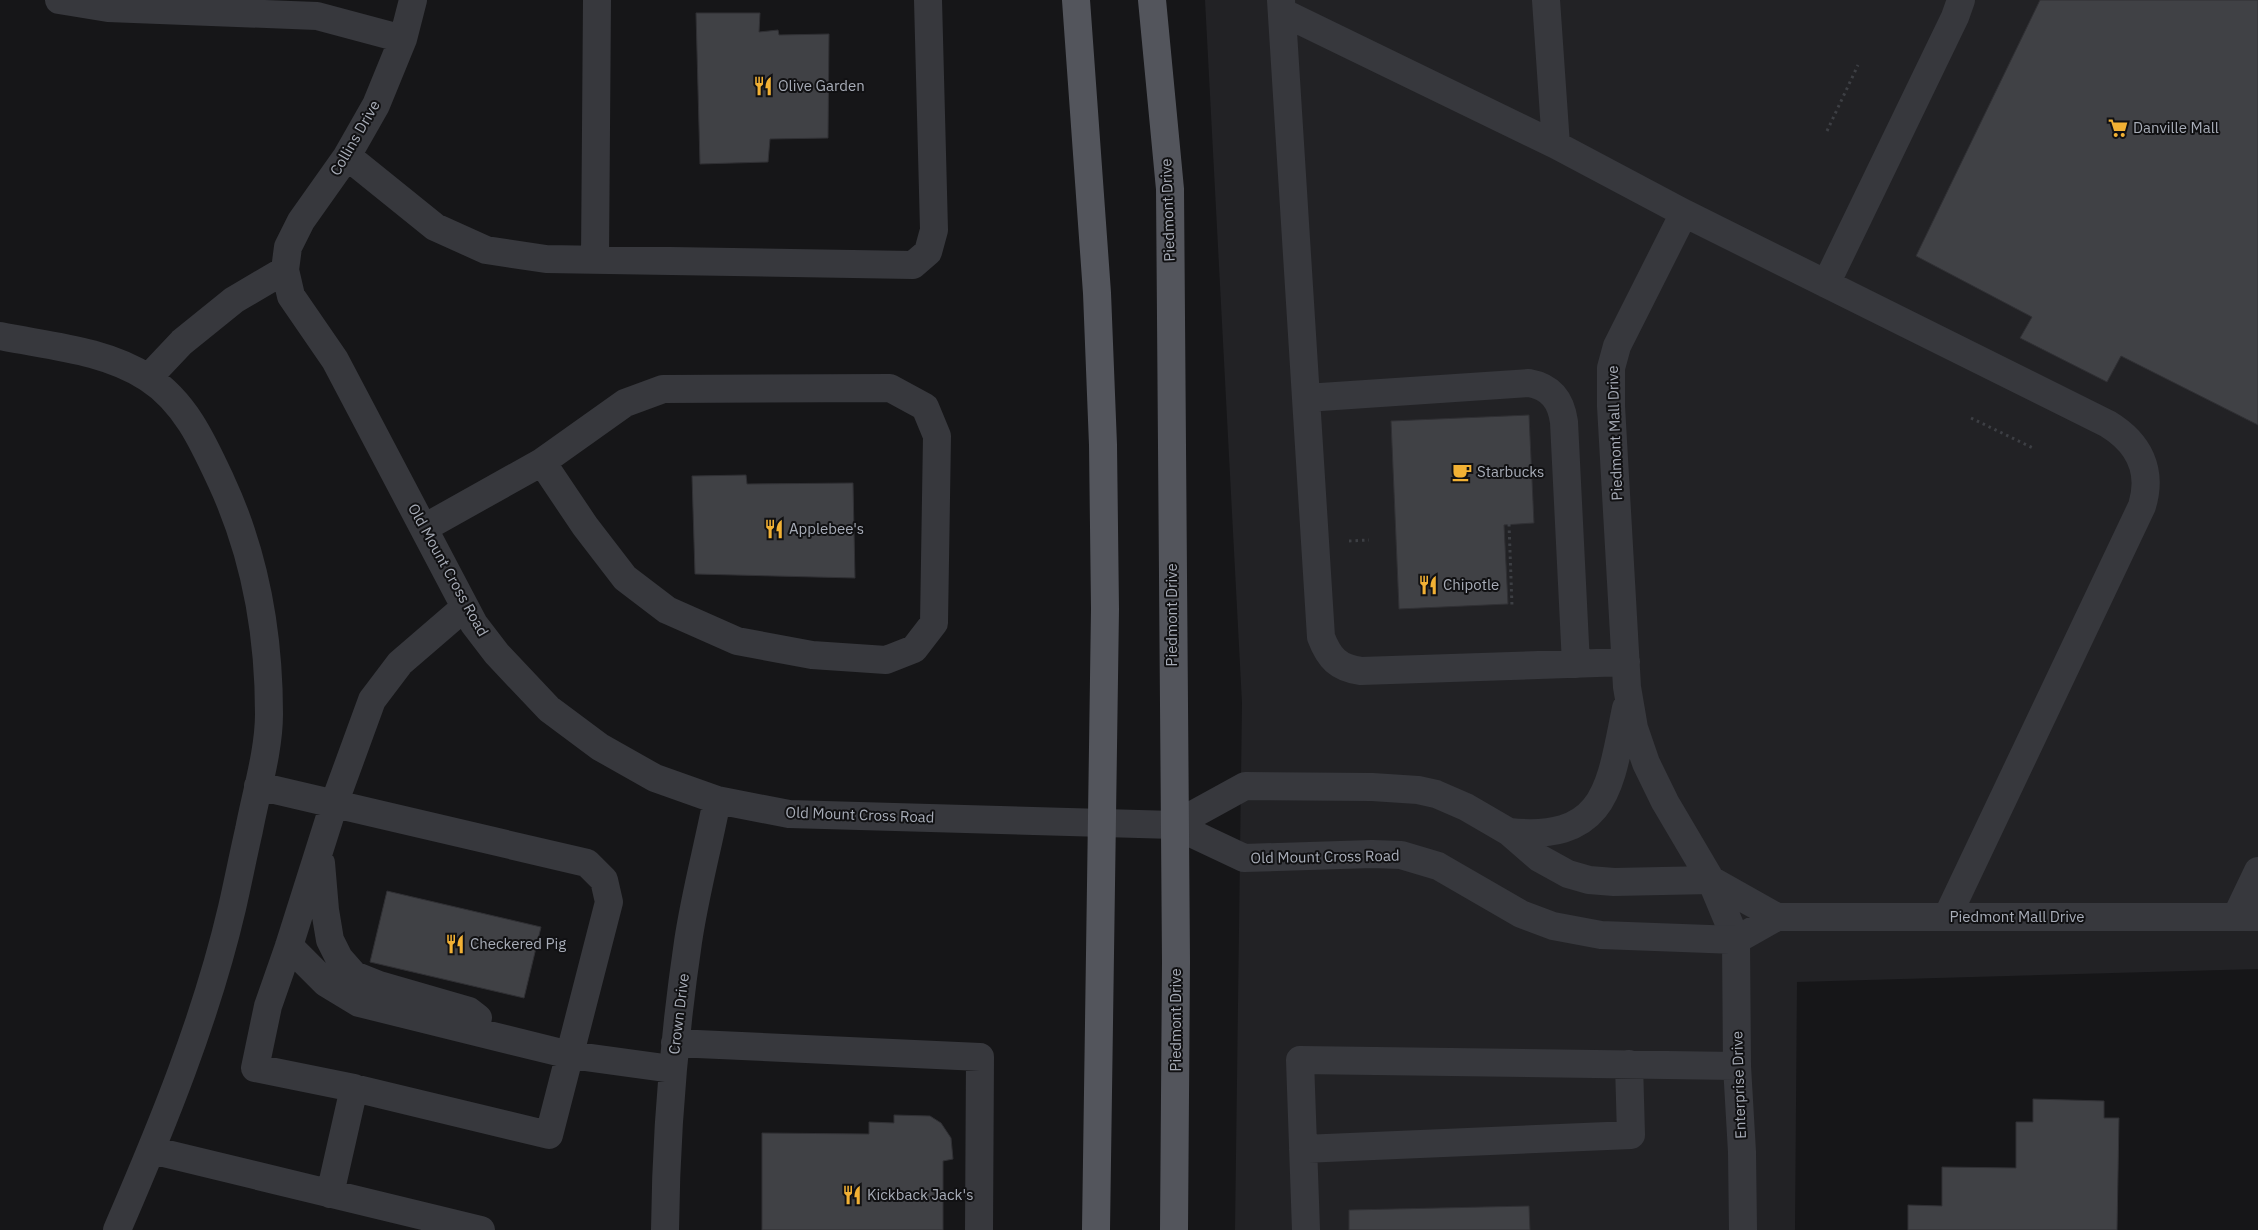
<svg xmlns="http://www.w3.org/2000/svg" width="2258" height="1230" font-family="'IBM Plex Sans',sans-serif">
	<rect width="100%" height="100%" fill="#161618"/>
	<!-- built -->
	<path fill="#222225" d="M1205 0H2258V969L1797 982 1795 1230H1235L1242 703Z"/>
	<!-- building -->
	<path fill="#404145" stroke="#303034" d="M2040 0H2258V425L2121 356 2107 382 2020 338 2032 317 1916 256Z
		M696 13H760L759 32 778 30 779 35 829 34 828 138 770 139 768 162 700 164Z
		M1529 415 1534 523 1504 525 1508 604 1399 609 1391 421Z
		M746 475 747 484 853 483 855 578 695 574 692 476Z
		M387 891 541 927 524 998 370 962Z
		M2033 1099 2104 1101V1118H2119L2117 1230H1908V1205L1942 1206V1167L2016 1168V1122H2033Z
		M894 1115 930 1116 941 1123 951 1138 953 1159 943 1161V1230H762V1133L869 1134V1122L894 1123Z
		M1529 1206 1530 1230H1349V1210Z"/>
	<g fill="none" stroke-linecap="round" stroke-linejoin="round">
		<!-- path -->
		<path stroke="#3d3f44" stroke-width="3" stroke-dasharray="2.5 4" stroke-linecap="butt" d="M1827 131 1858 65
			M1971 418 2035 449
			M1509 524 1512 606
			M1349 541 1369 540"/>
		<!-- minor -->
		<path stroke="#37383d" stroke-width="28" d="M59 0 108 8 317 16 403 39
			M413 0 403 39 376 105 347 156 301 221 288 247 285 270 291 296 335 360 474 624 497 654 549 709 600 747 655 778 717 800 789 814 1174 825 1244 858 1372 854 1401 855 1438 866 1521 914 1553 926 1601 935 1736 940
			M1281 0 1321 637C1329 658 1338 668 1361 671L1626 662
			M1546 0 1556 145
			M1282 12 1556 145 1684 213 2108 424C2139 443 2153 470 2142 506L1947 917
			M347 156 435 227 486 250 546 259 913 265 928 252 934 230 928 0
			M1684 213 1617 346 1611 368V406L1627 687 1634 728 1646 763 1665 802 1711 880 1736 940 1737 1066 1742 1152 1743 1230
			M595 259 597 0
			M1826 284 1955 17 1961 0
			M0 336C49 346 105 350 148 378 185 402 203 442 221 481 255 554 269 634 269 714 269 751 256 793 249 830 243 856 238 882 232 908 206 1019 162 1126 117 1230
			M148 378 182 342 234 300 285 270
			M1306 398 1529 383C1551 387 1561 400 1564 422L1576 664
			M424 528 542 462 585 526 625 578 667 610 737 641 812 655 886 660 914 649 934 623 937 436 925 407 890 388 663 389 625 403 542 462
			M258 786 587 863 604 880 609 902 549 1135 354 1088 330 1194
			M1174 825 1245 786 1372 787 1418 790 1436 794 1466 807 1509 832 1539 858 1568 874 1589 880 1614 882 1711 880 1777 917
			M1509 832C1608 842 1610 785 1626 708
			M321 863 325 910 330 940 339 958 354 975 379 985 469 1011 478 1018
			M2236 917 2258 871
			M1736 940 1777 917H2258
			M289 946 326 983 359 1003 570 1055 672 1069
			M675 1043 980 1057 979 1230
			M354 1088 255 1068 268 1006 289 946 334 804 372 700 400 663 465 607
			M1303 1149 1631 1135 1629 1064
			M151 1150 481 1230
			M665 1230C666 1133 674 1037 688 942 695 894 708 847 717 800
			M1306 1230 1300 1060 1737 1066"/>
		<!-- major -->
		<path stroke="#53555c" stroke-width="28" d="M1076 0 1097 293 1103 445 1105 609 1096 1230
			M1152 0 1170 189 1176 962 1174 1230"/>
	</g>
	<!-- icons -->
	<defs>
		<symbol id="restaurant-bare" viewBox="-9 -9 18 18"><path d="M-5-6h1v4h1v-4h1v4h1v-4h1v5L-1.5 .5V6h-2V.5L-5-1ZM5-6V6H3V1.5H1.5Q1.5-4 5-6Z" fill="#f2b134" stroke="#111113" stroke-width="2.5" paint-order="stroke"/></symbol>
		<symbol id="supermarket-bare" viewBox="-9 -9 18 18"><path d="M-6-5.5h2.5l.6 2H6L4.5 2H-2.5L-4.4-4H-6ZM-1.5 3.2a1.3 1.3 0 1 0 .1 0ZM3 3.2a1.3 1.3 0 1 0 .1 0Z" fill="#f2b134" stroke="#111113" stroke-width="2.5" paint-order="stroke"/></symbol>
		<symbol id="cafe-bare" viewBox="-9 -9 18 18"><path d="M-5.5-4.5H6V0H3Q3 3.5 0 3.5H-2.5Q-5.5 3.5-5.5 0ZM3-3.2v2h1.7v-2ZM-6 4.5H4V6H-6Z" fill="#f2b134" stroke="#111113" stroke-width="2.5" paint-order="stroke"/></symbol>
	</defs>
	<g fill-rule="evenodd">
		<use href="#restaurant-bare" x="749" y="72" width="28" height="28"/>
		<use href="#supermarket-bare" x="2104" y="114" width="28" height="28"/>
		<use href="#cafe-bare" x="1448" y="458" width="28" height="28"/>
		<use href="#restaurant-bare" x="760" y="515" width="28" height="28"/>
		<use href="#restaurant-bare" x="1414" y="571" width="28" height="28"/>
		<use href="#restaurant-bare" x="441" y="930" width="28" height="28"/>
		<use href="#restaurant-bare" x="838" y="1181" width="28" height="28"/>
	</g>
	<g text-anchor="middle" stroke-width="4" stroke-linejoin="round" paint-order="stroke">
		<!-- poi labels -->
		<g font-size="15" fill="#a8adb8" stroke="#111113" text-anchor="start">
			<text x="778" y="91">Olive Garden</text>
			<text x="2133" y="133">Danville Mall</text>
			<text x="1477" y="477">Starbucks</text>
			<text x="789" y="534">Applebee's</text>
			<text x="1443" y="590">Chipotle</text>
			<text x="470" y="949">Checkered Pig</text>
			<text x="867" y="1200">Kickback Jack's</text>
		</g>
		<!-- street labels -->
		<g font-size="15" fill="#a8adb8" stroke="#111113">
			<text transform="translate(355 138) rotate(-60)" y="5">Collins Drive</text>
			<text transform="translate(1168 210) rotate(-92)" y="5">Piedmont Drive</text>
			<text transform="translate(1615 433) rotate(-92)" y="5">Piedmont Mall Drive</text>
			<text transform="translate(448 570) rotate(61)" y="5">Old Mount Cross Road</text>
			<text transform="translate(1172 615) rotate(-90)" y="5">Piedmont Drive</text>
			<text transform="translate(860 815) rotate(2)" y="5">Old Mount Cross Road</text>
			<text transform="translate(1325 857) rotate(-1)" y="5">Old Mount Cross Road</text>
			<text x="2017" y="922">Piedmont Mall Drive</text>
			<text transform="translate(679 1014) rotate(-83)" y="5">Crown Drive</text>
			<text transform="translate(1176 1020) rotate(-90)" y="5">Piedmont Drive</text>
			<text transform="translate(1739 1085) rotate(-92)" y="5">Enterprise Drive</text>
		</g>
	</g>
</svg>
